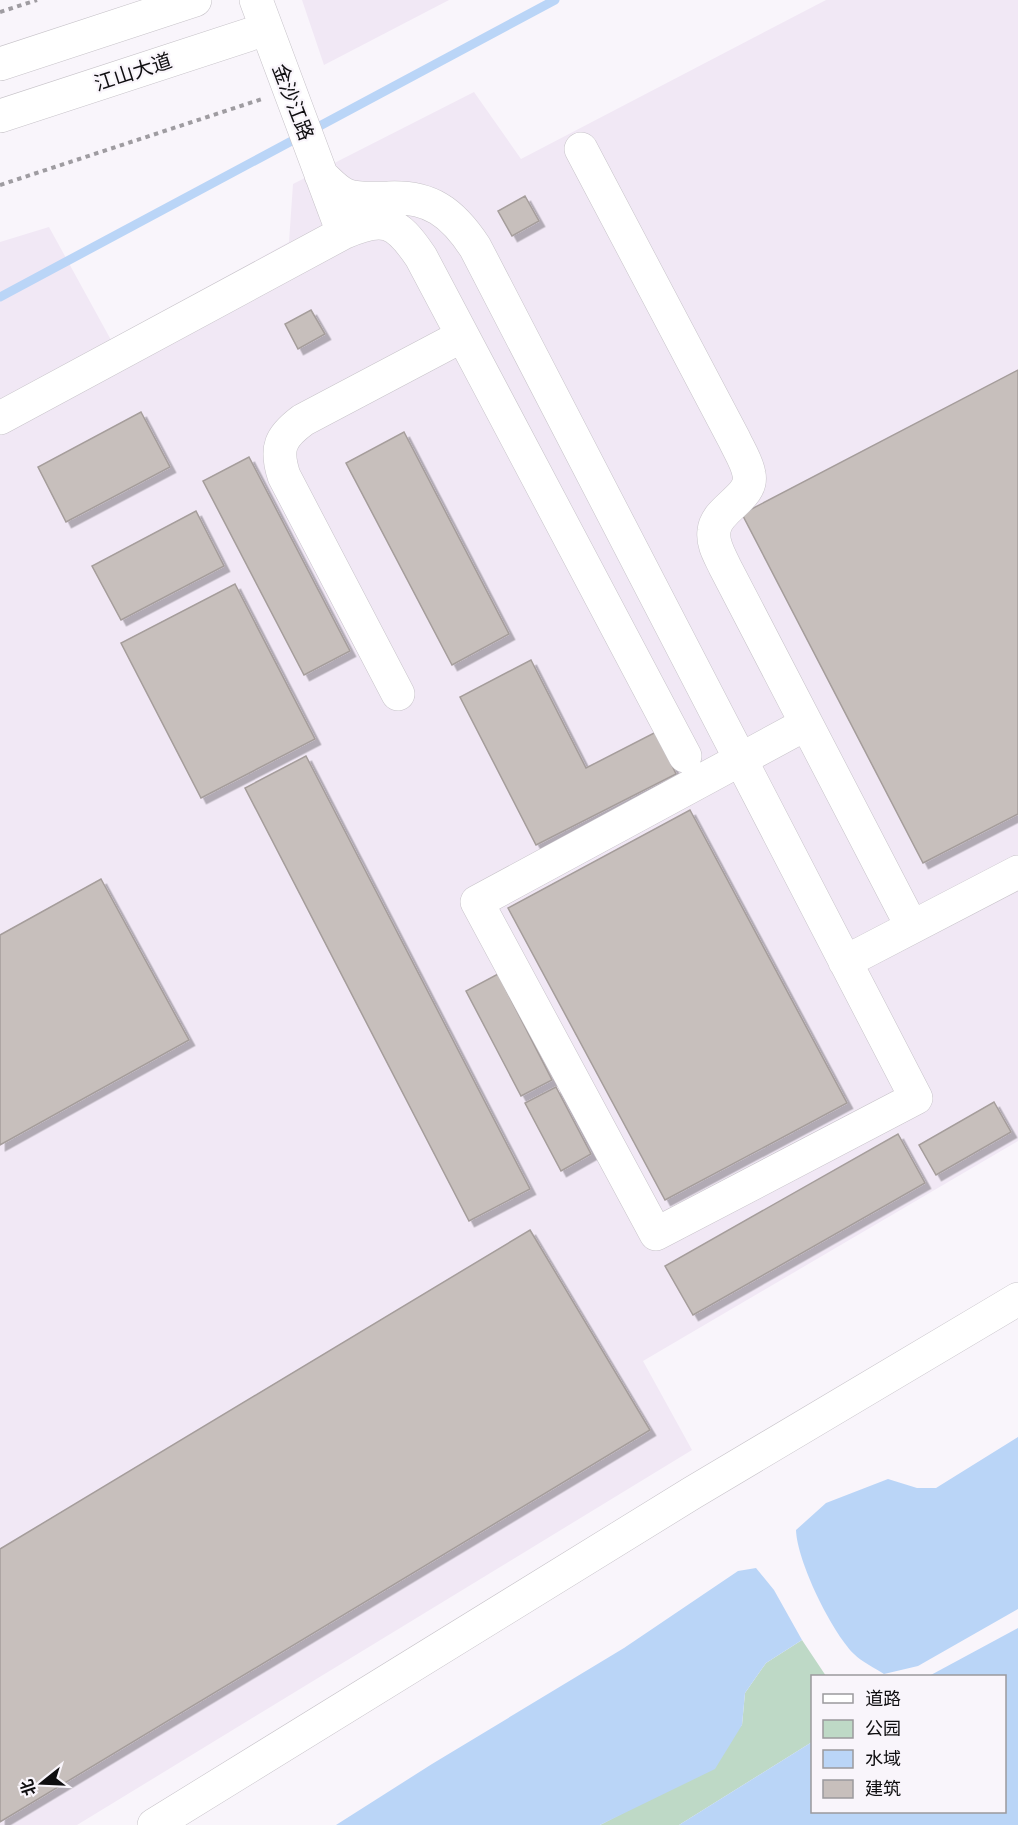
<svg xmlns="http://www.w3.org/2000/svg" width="1018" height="1825" font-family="'Varela Round','Noto Sans SC',sans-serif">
	<defs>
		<filter id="shadow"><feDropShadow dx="5.5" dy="5.5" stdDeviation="0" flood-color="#0004"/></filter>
	</defs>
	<rect width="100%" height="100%" fill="#f9f5fb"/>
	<!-- built -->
	<path fill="#f1e8f5" d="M302 0H449L324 65Z
		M826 0H1018V1141L643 1361 692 1450 77 1825H0V242L49 227 111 340 289 242 293 184 474 92 521 159Z"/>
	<!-- green -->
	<path fill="#bed9c6" d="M802 1640 826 1676H812V1742L679 1825H600L656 1796 742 1725 745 1693 766 1663Z"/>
	<!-- water -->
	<path fill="#bad5f7" d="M1018 1437V1609L918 1666 884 1674C875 1668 862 1662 854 1654 831 1631 797 1561 796 1530L826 1503 888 1479 917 1488H936Z
		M756 1568 774 1590 802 1640 766 1663 745 1693 742 1725 715 1769 600 1825H336L432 1764 624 1648 738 1571Z
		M1018 1628V1825H679L812 1742V1812H1004V1676H929Z"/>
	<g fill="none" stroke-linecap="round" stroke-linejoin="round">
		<!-- stream -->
		<path stroke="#bad5f7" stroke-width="9" d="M0 297 555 0"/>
	</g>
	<!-- building -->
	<path fill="#c7bfbc" stroke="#a59d9b" stroke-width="1.5" filter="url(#shadow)" d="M525 196 539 221 512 236 498 211Z
		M311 310 325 334 298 349 285 324Z
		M1018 370V814L923 863 742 514Z
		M141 412 170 467 66 522 38 467Z
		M404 432 509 634 452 665 346 463Z
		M249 457 350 651 304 675 203 481Z
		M196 511 224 566 121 620 92 566Z
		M235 584 315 739 201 798 121 643Z
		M531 660 586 768 656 732 676 774 536 845 460 697Z
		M306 756 530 1189 469 1221 245 788Z
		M690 810 847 1103 665 1200 508 908Z
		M101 879 189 1040 0 1145V935Z
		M498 974 552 1080 521 1096 466 991Z
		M556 1087 591 1154 561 1171 525 1103Z
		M994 1102 1011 1132 936 1175 919 1145Z
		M898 1134 925 1183 693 1315 665 1266Z
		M530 1230 650 1430 0 1822V1549Z"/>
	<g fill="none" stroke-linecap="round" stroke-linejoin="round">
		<defs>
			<path id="minor" d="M0 64 195 0
				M0 116 266 29
				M581 149 734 439C739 450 747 462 749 474 754 498 716 508 714 531 712 544 720 556 725 567L912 927
				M321 175C329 182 336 191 346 195 359 200 375 198 388 198 430 196 452 212 475 247 622 530 768 814 916 1098L656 1234 477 902 806 724
				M343 233C384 215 396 220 421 257L685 756
				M0 418 343 233 256 0
				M398 694 284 476C275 448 280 437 303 420L462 336
				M845 962 1018 872
				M154 1825 692 1493 1018 1299"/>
		</defs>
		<!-- minor casing -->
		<use href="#minor" stroke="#c7c3c9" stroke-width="34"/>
		<!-- path -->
		<path stroke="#9f9ca1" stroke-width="4" stroke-dasharray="4.5 4.5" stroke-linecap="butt" d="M0 12 37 0
			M0 185 262 99"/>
		<!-- minor -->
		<use href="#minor" stroke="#fff" stroke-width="33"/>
	</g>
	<g text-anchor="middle" stroke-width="4.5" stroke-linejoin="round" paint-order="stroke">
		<!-- street labels -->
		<g font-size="20" fill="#0f0e10" stroke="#f9f5fb">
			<text transform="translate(133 72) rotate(-18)" y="7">江山大道</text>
			<text transform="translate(293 102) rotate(69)" y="7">金沙江路</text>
		</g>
	</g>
	<!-- legend -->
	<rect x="811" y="1675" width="195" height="138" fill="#f9f5fb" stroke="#9b999d" stroke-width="1.5"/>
	<rect x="823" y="1694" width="30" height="9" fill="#ffffff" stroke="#9b999d" stroke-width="1.5"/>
	<text x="865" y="1705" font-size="18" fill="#0f0e10">道路</text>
	<rect x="823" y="1720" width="30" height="18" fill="#bed9c6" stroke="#9b999d" stroke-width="1.5"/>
	<text x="865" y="1735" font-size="18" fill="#0f0e10">公园</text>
	<rect x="823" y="1750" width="30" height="18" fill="#bad5f7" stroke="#9b999d" stroke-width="1.5"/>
	<text x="865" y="1765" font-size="18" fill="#0f0e10">水域</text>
	<rect x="823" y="1780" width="30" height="18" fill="#c7bfbc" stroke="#9b999d" stroke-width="1.5"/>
	<text x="865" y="1795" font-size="18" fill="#0f0e10">建筑</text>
	<!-- north arrow -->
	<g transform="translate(42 1783) rotate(252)" stroke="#f9f5fb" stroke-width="4.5" paint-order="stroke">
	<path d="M0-4.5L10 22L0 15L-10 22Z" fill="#0f0e10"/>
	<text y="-9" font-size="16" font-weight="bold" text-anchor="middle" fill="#0f0e10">北</text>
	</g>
</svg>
